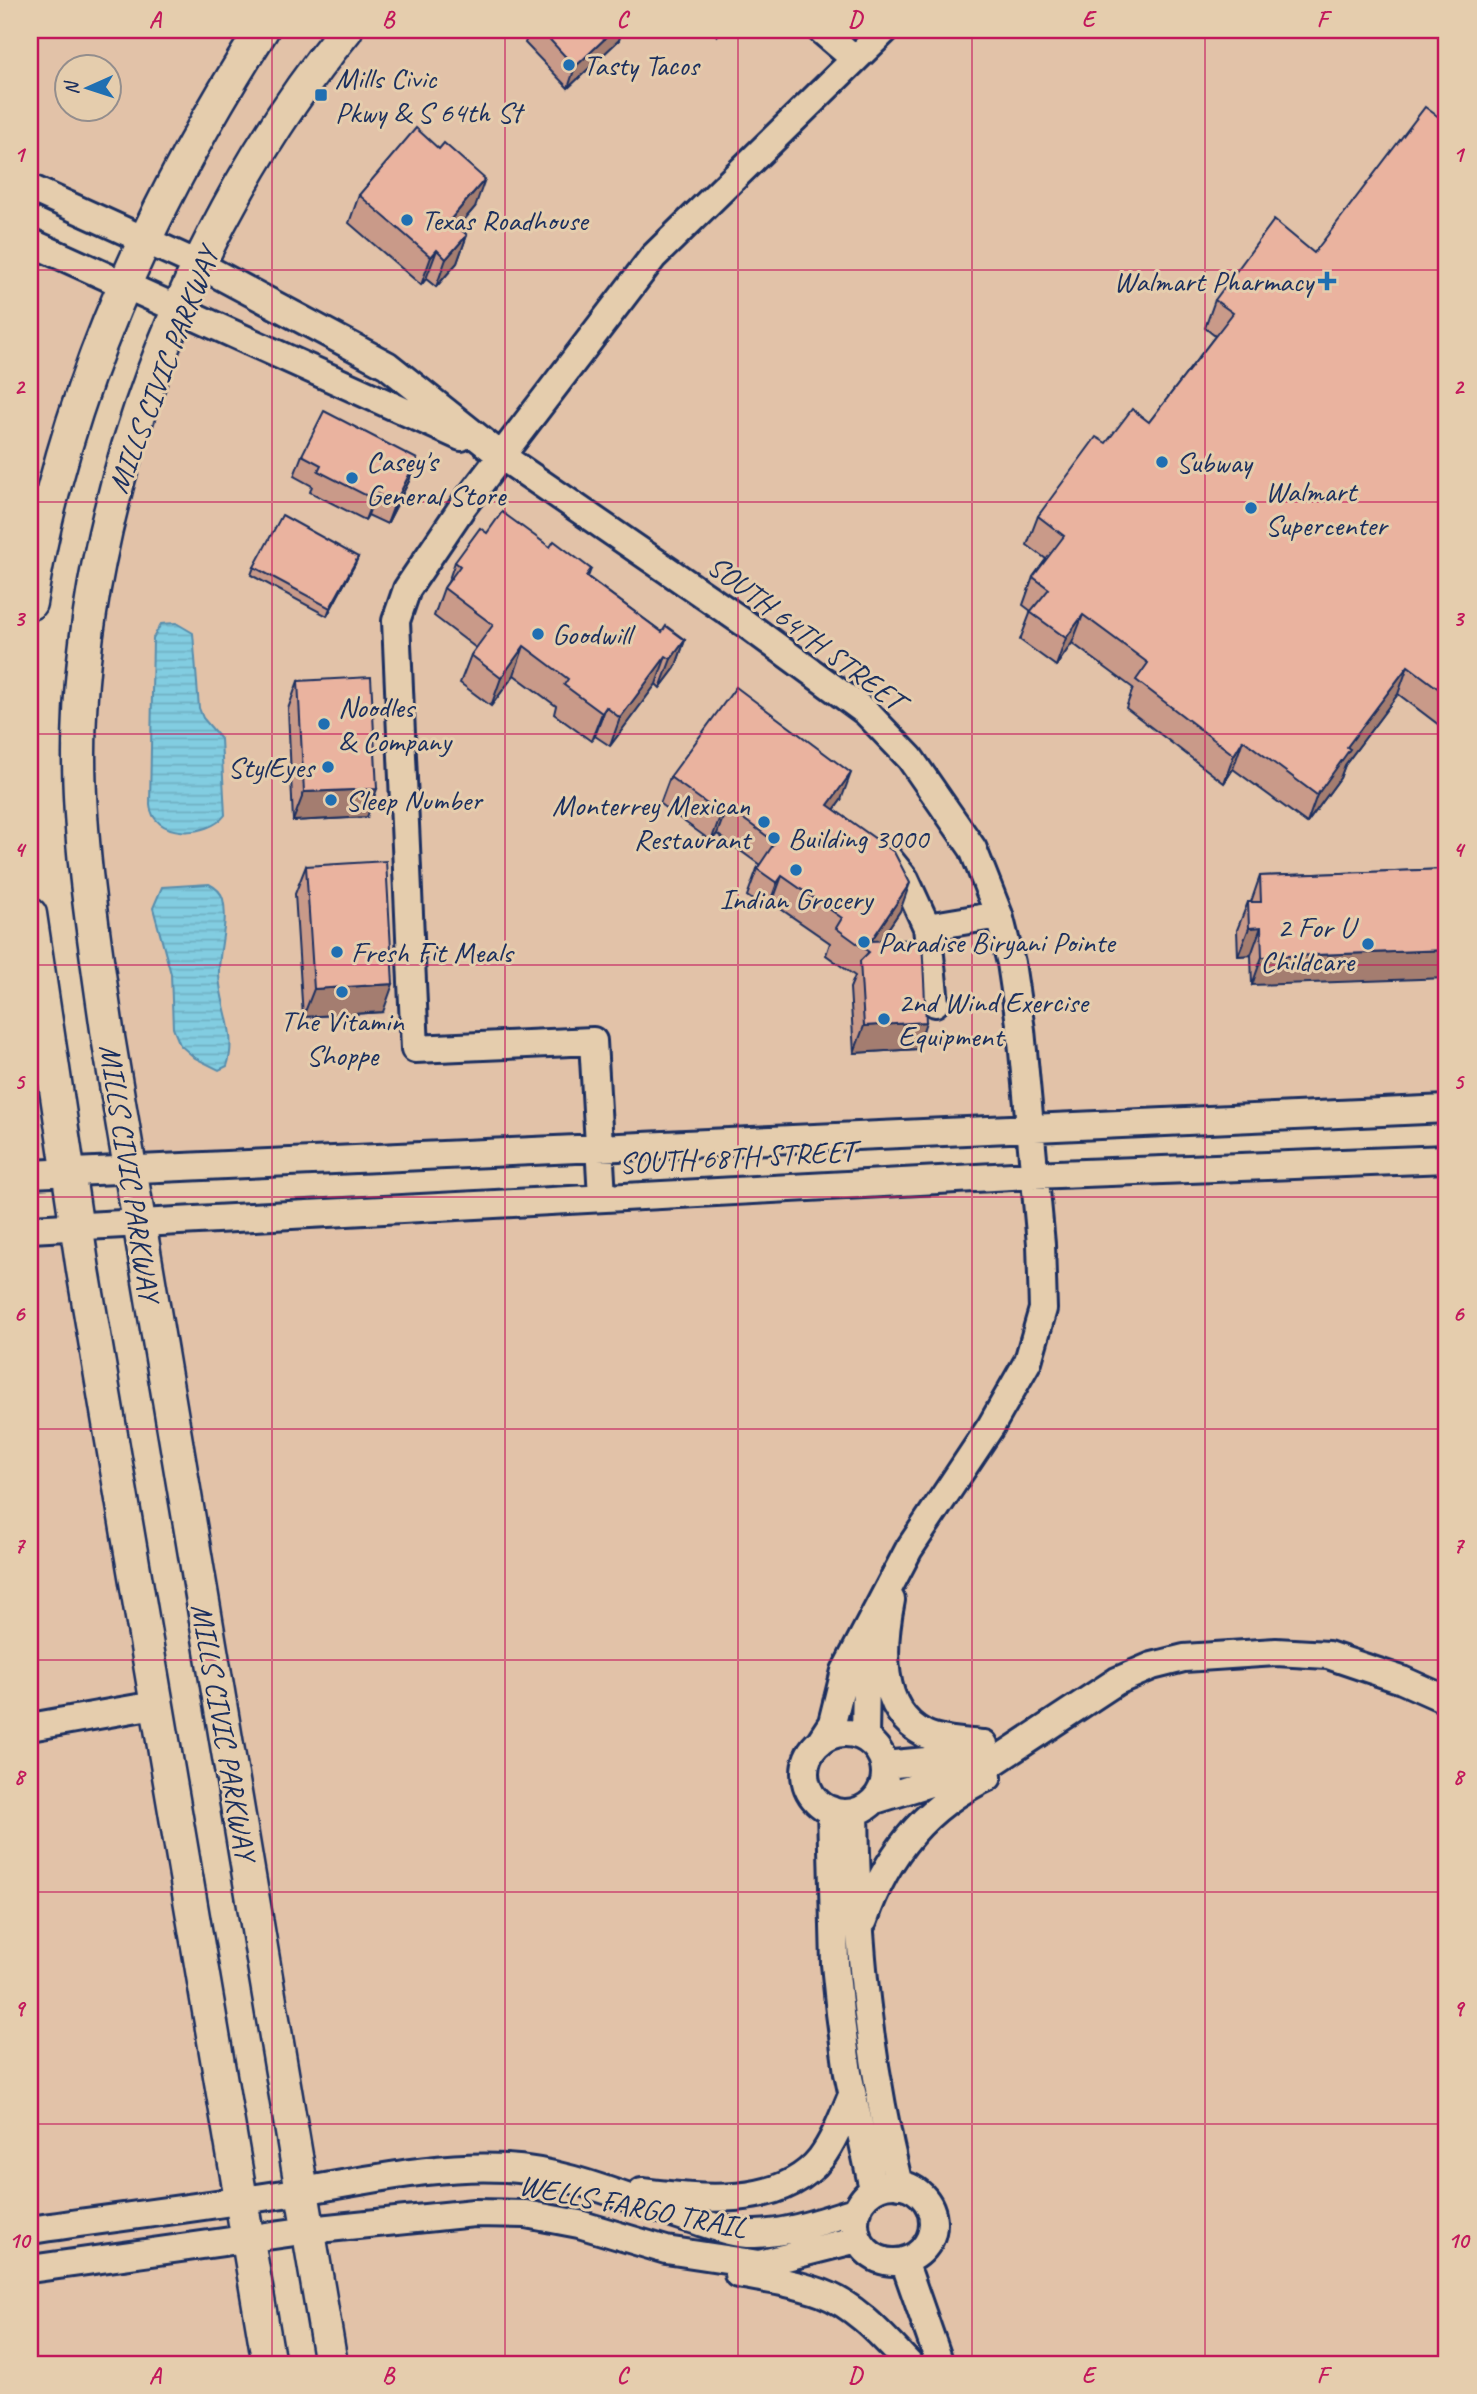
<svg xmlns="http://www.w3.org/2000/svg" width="1477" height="2394" font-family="Caveat,sans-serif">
	<defs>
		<pattern id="water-rules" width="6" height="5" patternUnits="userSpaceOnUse" patternTransform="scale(1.75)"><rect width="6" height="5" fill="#82cde1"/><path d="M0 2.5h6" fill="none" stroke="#70b0c3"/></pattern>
	</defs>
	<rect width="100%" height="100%" fill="#e5cdad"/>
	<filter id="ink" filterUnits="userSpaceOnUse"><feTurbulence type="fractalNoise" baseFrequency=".0143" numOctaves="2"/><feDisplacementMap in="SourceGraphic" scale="14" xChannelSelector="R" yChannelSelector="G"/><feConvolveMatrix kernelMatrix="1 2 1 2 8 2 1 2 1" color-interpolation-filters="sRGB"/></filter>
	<g filter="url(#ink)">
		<!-- built -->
		<path fill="#e2c2a8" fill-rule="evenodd" d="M30 30H1447V1109L129 1168 108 1037 87 632 199 266 30 192ZM66 66H108V108H66Z
			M30 242 125 284 30 603Z
			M30 914 67 1172 30 1174Z
			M1447 1159V2364H331L137 1221Z
			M76 1227 269 2364H30V1229Z"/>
		<!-- water -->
		<path fill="url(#water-rules)" stroke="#598ead" stroke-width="2" d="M176 623 193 633 199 708 203 718 221 739 225 815C208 838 152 839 150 804L153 638 161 624Z
			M209 884C215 887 221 891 223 899 229 923 218 950 219 975 220 1006 238 1034 227 1066L219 1070 195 1058 180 1045 173 1028 171 974 153 908 162 887Z"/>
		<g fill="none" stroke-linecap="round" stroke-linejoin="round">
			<defs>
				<path id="minor" d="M821 30 855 59
					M30 188 200 265 387 365 500 455 746 624 866 712 910 758 973 849 999 915 1011 963 1021 1030 1041 1244 1043 1309 1028 1361 991 1426 909 1549 845 1671 832 1723 819 1743
					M30 242 461 437
					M888 858 905 879 927 927 999 915
					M927 927 935 1003
					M30 1174 1447 1109
					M602 1197 593 1041 415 1049 396 621 407 589 463 506 653 257 885 30
					M30 1229 1032 1175 1447 1159
					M891 1600C882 1644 877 1710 925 1734 942 1742 966 1742 984 1744
					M30 1727 155 1705
					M805 1773a40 40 0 1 1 80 0a40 40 0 1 1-80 0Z
					M865 1738 866 1677 877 1636
					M884 1765 926 1761 974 1747
					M875 1800 991 1764 1117 1681 1152 1666 1184 1658 1276 1652 1328 1655 1402 1680 1447 1700
					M831 1810 835 1964 840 2013 848 2073 873 2189
					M855 1812C857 1942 868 2058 899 2185
					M864 1920C886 1855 925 1806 988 1777
					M855 2223a39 39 0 1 1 78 0a39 39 0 1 1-78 0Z
					M642 2192C699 2199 781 2209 821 2158 835 2139 843 2116 852 2095
					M30 2230C120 2217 211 2206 302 2191 369 2180 437 2164 506 2168 569 2171 633 2202 694 2220 713 2226 735 2235 755 2234 791 2233 825 2220 858 2210
					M904 2261 940 2364
					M30 2269 309 2230 474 2213 526 2214 579 2224 666 2250 759 2264 858 2239
					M738 2274C766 2279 795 2283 822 2293 857 2306 884 2338 909 2364"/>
				<path id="major" d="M30 603C62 397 150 205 262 30
					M30 914 83 1270 269 2364
					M331 2364 108 1037C95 944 79 848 79 754 79 506 190 220 346 30"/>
			</defs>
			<!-- minor casing -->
			<use href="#minor" stroke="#1b2f5e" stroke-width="32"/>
			<!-- major casing -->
			<use href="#major" stroke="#1b2f5e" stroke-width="37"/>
			<!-- minor -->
			<use href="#minor" stroke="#e5cdad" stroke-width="26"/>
			<!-- major -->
			<use href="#major" stroke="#e5cdad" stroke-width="32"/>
		</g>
		<!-- wall -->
		<path fill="#c99a89" stroke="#1b2f5e" stroke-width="2" d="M530 30H622L619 40 568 88 525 43Z
			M711 30H723L717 36Z
			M1447 123V723L1443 728 1398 694 1345 765 1340 778 1307 823 1233 769 1224 783 1126 708 1133 688 1072 643 1056 666 1020 640 1031 611 1023 605 1033 577 1046 559 1027 545 1038 516 1106 443 1149 422 1215 336 1205 328 1215 300 1314 253Z
			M359 195 475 207 458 227 467 235 457 263 436 287 426 279 421 285 349 223Z
			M302 455 417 459 409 481 387 524 368 515 365 520 310 492 312 486 294 476Z
			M487 533 550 547 591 569 588 577 662 632 685 640 675 668 660 688 656 684 610 746 595 736 591 741 554 714 556 706 514 675 491 706 460 683 471 655 476 648 434 616 444 588 448 582 455 562Z
			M358 557 355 564 327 616 251 575 254 567Z
			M298 681 367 817 293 821 288 709Z
			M670 777 841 800 834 810 900 911 880 941 917 1049 854 1053 850 988 855 976 826 955 830 943 772 903 767 910 747 896 757 869 760 865 717 834 711 841 660 804Z
			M306 866 383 1012 303 1017 295 894Z
			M1447 869 1252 985 1251 955 1238 956 1237 930 1248 902H1251L1260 876Z"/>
		<!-- shaded-wall -->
		<path fill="#a47d6f" stroke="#1b2f5e" stroke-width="2" d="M614 30H622L619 40 568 88 575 67Z
			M485 179 475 207 440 248 450 220Z
			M467 235 457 263 436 287 446 259Z
			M437 250 426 279 421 285 431 257Z
			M417 459 409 481 387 524 395 503Z
			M376 493 368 515 365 520 373 499Z
			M358 557 355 564 327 616 330 608Z
			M1083 615 1072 643 1056 666 1066 638Z
			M685 640 675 668 660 688 671 659Z
			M524 646 514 675 491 706 501 678Z
			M666 656 656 684 610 746 620 718Z
			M1408 666 1398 694 1345 765 1340 778 1307 823 1317 795 1347 747Z
			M606 707 595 736 591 741 602 713Z
			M1243 740 1233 769 1224 783 1234 755Z
			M851 773 841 800 818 832 828 805Z
			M377 789 367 817 293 821 304 792Z
			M727 807 717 834 711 841 721 814Z
			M782 876 772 903 767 910 777 883Z
			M910 883 900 911 865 963 871 941Z
			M1261 927 1251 955 1238 956 1249 928Z
			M1447 950V978L1252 985 1262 957Z
			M393 984 383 1012 303 1017 314 989Z
			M926 1022 917 1049 854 1053 864 1026Z"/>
		<!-- building -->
		<path fill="#eab39f" stroke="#1b2f5e" stroke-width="2" d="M541 30H614L575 67Z
			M1425 107 1447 123V695L1408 666 1347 747 1350 749 1317 795 1243 740 1234 755 1136 680 1148 663 1083 615 1066 638 1030 612 1049 589 1033 577 1064 536 1038 516 1096 437 1106 443 1132 409 1149 422 1233 313 1215 300 1274 220 1314 253Z
			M416 128 439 149 444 143 485 179 450 220 467 235 446 259 437 250 431 257 359 195Z
			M324 411 417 459 395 503 376 493 373 499 318 471 321 465 302 455Z
			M502 512 550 547 554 541 591 569 586 576 662 632 666 626 685 640 671 659 666 656 620 718 606 707 602 713 564 685 568 679 524 646 501 678 471 655 493 625 444 588 460 566 455 562 480 528 487 533Z
			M282 515 358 557 330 608 254 567Z
			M371 677 377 789 304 792 298 681Z
			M736 687 851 773 828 805 894 852 910 883 871 941 922 939 926 1022 864 1026 860 961 869 952 836 928 842 918 782 876 777 883 757 869 775 842 727 807 721 814 670 777Z
			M386 861 393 984 314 989 306 866Z
			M1447 869V950L1262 957 1261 927 1249 928 1248 902H1261L1260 876Z"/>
	</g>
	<!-- grid -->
	<path fill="none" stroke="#c2185b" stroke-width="2" stroke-opacity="0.55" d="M272 30V2364M505 30V2364M738 30V2364M972 30V2364M1205 30V2364M30 270H1447M30 502H1447M30 734H1447M30 965H1447M30 1197H1447M30 1429H1447M30 1660H1447M30 1892H1447M30 2124H1447"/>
	<!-- markers -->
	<g fill="#1f6fb2" stroke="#e5cdad" stroke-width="2.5">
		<circle cx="569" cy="65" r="7"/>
		<rect x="314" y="88" width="14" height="14" rx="3.5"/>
		<circle cx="407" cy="220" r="7"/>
		<path d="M1323.5 270.5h7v7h7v7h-7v7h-7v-7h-7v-7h7z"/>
		<circle cx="1162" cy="462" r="7"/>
		<circle cx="352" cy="478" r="7"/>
		<circle cx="1251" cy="508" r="7"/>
		<circle cx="538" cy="634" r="7"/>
		<circle cx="324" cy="724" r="7"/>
		<circle cx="328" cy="767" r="7"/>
		<circle cx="331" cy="800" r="7"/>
		<circle cx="764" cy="822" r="7"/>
		<circle cx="774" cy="838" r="7"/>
		<circle cx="796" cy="870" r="7"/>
		<circle cx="864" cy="942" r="7"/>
		<circle cx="1368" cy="944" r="7"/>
		<circle cx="337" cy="952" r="7"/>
		<circle cx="342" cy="992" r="7"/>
		<circle cx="884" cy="1019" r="7"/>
	</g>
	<g text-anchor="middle" stroke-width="6" stroke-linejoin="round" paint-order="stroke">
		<!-- poi labels -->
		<g font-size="30" fill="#1b2f5e" stroke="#e5cdad" text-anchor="start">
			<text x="583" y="75">Tasty Tacos</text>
			<text x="335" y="88">Mills Civic<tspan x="335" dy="34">Pkwy &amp; S 64th St</tspan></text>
			<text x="421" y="230">Texas Roadhouse</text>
			<text x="1313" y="291" text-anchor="end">Walmart Pharmacy</text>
			<text x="366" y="471">Casey's<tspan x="366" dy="34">General Store</tspan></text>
			<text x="1176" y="472">Subway</text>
			<text x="1265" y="501">Walmart<tspan x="1265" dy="34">Supercenter</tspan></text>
			<text x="552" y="644">Goodwill</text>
			<text x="338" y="717">Noodles<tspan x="338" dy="34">&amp; Company</tspan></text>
			<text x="314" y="777" text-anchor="end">StylEyes</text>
			<text x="345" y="810">Sleep Number</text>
			<text x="750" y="815" text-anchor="end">Monterrey Mexican<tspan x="750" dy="34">Restaurant</tspan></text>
			<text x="788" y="848">Building 3000</text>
			<text x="796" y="909" text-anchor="middle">Indian Grocery</text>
			<text x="1354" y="937" text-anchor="end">2 For U<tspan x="1354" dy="34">Childcare</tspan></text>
			<text x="878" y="952">Paradise Biryani Pointe</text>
			<text x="351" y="962">Fresh Fit Meals</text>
			<text x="898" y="1012">2nd Wind Exercise<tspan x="898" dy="34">Equipment</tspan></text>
			<text x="342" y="1031" text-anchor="middle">The Vitamin<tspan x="342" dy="34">Shoppe</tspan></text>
		</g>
		<!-- street labels -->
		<g font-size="30" fill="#1b2f5e" stroke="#e5cdad">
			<text transform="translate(163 370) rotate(-69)" y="10">MILLS CIVIC PARKWAY</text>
			<text transform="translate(806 633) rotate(37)" y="10">SOUTH 64TH STREET</text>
			<text transform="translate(737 1157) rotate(-3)" y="10">SOUTH 68TH STREET</text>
			<text transform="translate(130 1173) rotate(81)" y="10">MILLS CIVIC PARKWAY</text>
			<text transform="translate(224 1732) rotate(80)" y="10">MILLS CIVIC PARKWAY</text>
			<text transform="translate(633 2206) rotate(11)" y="10">WELLS FARGO TRAIL</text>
		</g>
	</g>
	<!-- margin -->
	<rect width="1477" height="2394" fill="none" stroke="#e5cdad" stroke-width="77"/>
	<!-- north arrow -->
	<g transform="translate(88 88) rotate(267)"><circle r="33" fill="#e5cdad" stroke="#948e8d" stroke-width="2"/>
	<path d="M0-5L12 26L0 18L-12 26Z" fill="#1f6fb2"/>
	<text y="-10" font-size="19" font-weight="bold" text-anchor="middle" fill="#1b2f5e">N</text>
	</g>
	<rect x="38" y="38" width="1400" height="2318" fill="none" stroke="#c2185b" stroke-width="2.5"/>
	<g font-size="23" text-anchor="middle" font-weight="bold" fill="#c2185b">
		<text x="155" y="27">A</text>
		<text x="388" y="27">B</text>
		<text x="622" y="27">C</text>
		<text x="855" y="27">D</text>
		<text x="1088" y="27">E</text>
		<text x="1322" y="27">F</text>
		<text x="19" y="162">1</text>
		<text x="1458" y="162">1</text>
		<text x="19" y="394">2</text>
		<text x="1458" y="394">2</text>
		<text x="19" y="626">3</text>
		<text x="1458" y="626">3</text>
		<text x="19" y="857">4</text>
		<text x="1458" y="857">4</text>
		<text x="19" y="1089">5</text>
		<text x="1458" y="1089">5</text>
		<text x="19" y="1321">6</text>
		<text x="1458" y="1321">6</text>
		<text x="19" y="1553">7</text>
		<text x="1458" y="1553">7</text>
		<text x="19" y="1784">8</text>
		<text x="1458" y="1784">8</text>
		<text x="19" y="2016">9</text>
		<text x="1458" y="2016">9</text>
		<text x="19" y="2248">10</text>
		<text x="1458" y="2248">10</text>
		<text x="155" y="2383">A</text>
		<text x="388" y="2383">B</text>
		<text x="622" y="2383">C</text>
		<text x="855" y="2383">D</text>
		<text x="1088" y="2383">E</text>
		<text x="1322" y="2383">F</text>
	</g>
</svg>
